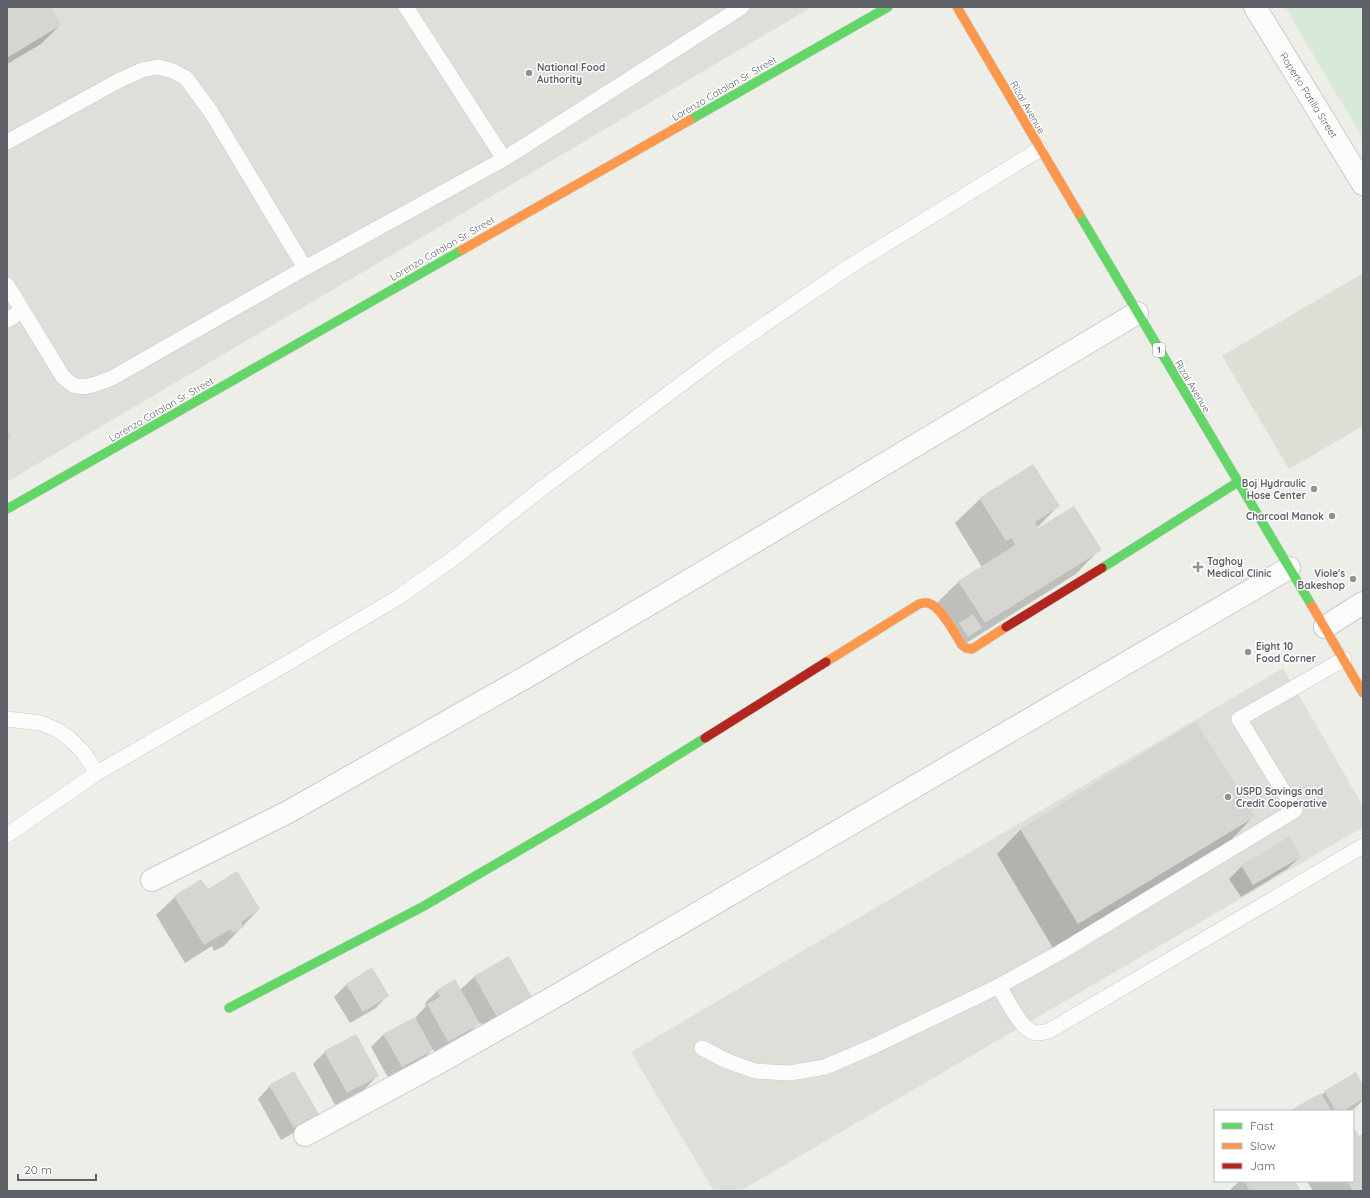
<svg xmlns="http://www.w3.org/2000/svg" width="1370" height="1198" font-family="Quicksand,sans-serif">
	<rect width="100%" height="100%" fill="#eeeee9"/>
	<!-- industrial -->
	<path fill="#dfdfda" d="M7 7H812L7 482Z
		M1283 668 1363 806V827L740 1191H714L631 1052Z"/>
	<!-- education -->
	<path fill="#deded7" d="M1363 273V426L1289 469 1222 356Z"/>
	<!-- green -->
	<path fill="#d7ead8" d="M1285 7H1363V139Z"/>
	<!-- shadow -->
	<path fill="#0003" d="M7 7H49L60 25 41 44 7 64Z
		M980 499 1058 506 1037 528 1100 549 1076 574 960 647 934 606 958 582 982 567 955 523Z
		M1253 817 1229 842 1053 948 997 854 1021 829Z
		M1300 857 1287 869 1241 897 1229 879 1242 866Z
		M175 897 259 909 224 946 214 951 212 946 185 963 156 915Z
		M508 957 532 999 485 1031 480 1022 466 1036 435 1053 433 1049 419 1063 389 1079 371 1047 384 1034 415 1018 426 1006 425 1003 437 991 455 981 460 990 474 977Z
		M347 984 388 995 376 1008 350 1023 334 997Z
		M325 1052 377 1076 365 1089 335 1105 313 1064Z
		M270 1086 318 1114 306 1126 281 1140 258 1099Z
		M1363 1087V1100L1355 1108 1350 1111H1291L1321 1095 1325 1092Z
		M1353 1128 1359 1138 1363 1135V1191H1313L1307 1181H1353Z
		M1239 1181H1294L1300 1191H1229Z"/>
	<!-- building -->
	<path fill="#d5d5d2" d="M7 7H51L61 25 7 58Z
		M7 429 12 437 7 440Z
		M1033 464 1060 506 1035 522 1038 528 1074 506 1102 550 985 623 958 581 1015 545 1012 538 1006 541 979 498Z
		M973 614 982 628 968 637 959 623Z
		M1196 721 1255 817 1078 924 1020 829Z
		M1289 837 1301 857 1253 885 1241 865Z
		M237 871 260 909 241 922 244 927 233 933 230 929 204 945 174 896 201 879 208 889Z
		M509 956 533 999 498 1019 474 976Z
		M372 967 389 996 363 1012 346 984Z
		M455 979 480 1024 448 1042 427 1004 440 997 437 990Z
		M415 1017 433 1050 402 1067 383 1034Z
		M356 1034 379 1076 347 1093 324 1051Z
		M294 1071 319 1114 294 1128 269 1085Z
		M1356 1072 1363 1085V1099L1343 1111H1336L1324 1091Z
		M1321 1093 1331 1111H1289Z
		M1353 1126 1359 1136 1363 1134V1191H1353L1347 1181H1353Z
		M1244 1181H1295L1301 1191H1250Z"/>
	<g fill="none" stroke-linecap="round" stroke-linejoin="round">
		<defs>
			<path id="lane" d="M406 7 504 159
				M7 142 118 81 142 70 158 67 173 71 186 78 211 112 305 268
				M7 285 63 377C66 379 69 383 73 385 85 390 100 382 112 378L305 268 504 159 742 7
				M7 320 22 311
				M7 719 41 723 57 730 70 739 83 752 97 773
				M7 835 97 773 291 661 397 598 454 558 545 486 720 355 847 268 1040 149
				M999 986C1006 998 1020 1028 1033 1032 1038 1034 1044 1032 1049 1031L1363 846
				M702 1048 727 1061 755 1071 790 1073 825 1067 874 1046 999 986 1059 953 1295 810 1239 719 1344 659"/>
			<path id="street" d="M1255 7 1363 184
				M1325 627 1363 603
				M152 880 288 812 533 673 744 548 1137 313
				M305 1135 438 1063 556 996 1289 568"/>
			<path id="fast" d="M690 120 888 7
				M1079 214 1312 606
				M7 509 462 250
				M1102 568 1238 482
				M229 1008 424 906 602 802 705 738"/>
			<path id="slow" d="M957 7 1079 214
				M462 250 690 120
				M1312 606 1363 693
				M826 662 919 604C922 603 925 602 928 603 941 606 955 634 962 645L966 648 972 649 1006 627"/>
			<path id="jam" d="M1006 627 1102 568
				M705 738 826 662"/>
		</defs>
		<!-- lane casing -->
		<use href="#lane" stroke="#cacbc9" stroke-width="16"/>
		<!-- street casing -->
		<use href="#street" stroke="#cacbc9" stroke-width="24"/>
		<!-- fast casing -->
		<use href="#fast" stroke="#cbcbca" stroke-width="10"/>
		<!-- slow casing -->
		<use href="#slow" stroke="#cbcbca" stroke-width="10"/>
		<!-- jam casing -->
		<use href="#jam" stroke="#cbcbca" stroke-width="10"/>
		<!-- lane -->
		<use href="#lane" stroke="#fcfcfc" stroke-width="15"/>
		<!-- street -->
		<use href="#street" stroke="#fcfcfc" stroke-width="22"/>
		<!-- fast -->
		<use href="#fast" stroke="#63d668" stroke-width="9"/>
		<!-- slow -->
		<use href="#slow" stroke="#ff974d" stroke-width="9"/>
		<!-- jam -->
		<use href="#jam" stroke="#b3261e" stroke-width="9"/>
	</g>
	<!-- markers -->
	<g fill="#909294" stroke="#fff" stroke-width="1.5">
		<circle cx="529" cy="73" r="4"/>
		<circle cx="1314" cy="489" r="4"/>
		<circle cx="1332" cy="516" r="4"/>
		<path d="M1196 561h4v4h4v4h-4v4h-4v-4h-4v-4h4z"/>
		<circle cx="1353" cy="579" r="4"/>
		<circle cx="1248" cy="652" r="4"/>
		<circle cx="1228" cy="797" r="4"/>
	</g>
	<g text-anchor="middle" stroke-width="3" stroke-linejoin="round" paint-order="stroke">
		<!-- shield labels -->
		<rect fill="#fff" stroke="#8e9095" stroke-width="1" x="1153" y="343" width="12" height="14" rx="3"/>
		<g font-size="9" font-weight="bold" fill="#5e6167">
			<text x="1159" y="353">1</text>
		</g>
		<!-- poi labels -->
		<g font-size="10" font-weight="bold" fill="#5e6167" stroke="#fff" text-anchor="start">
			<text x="537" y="71">National Food<tspan x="537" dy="12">Authority</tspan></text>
			<text x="1306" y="487" text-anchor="end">Boj Hydraulic<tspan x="1306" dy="12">Hose Center</tspan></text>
			<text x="1324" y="520" text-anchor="end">Charcoal Manok</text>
			<text x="1207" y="565">Taghoy<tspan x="1207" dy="12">Medical Clinic</tspan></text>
			<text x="1345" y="577" text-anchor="end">Viole's<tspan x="1345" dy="12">Bakeshop</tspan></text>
			<text x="1256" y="650">Eight 10<tspan x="1256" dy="12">Food Corner</tspan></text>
			<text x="1236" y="795">USPD Savings and<tspan x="1236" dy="12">Credit Cooperative</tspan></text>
		</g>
		<!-- street labels -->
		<g font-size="10" fill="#5e6167" stroke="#fff">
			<text transform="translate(724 88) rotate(-30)" y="4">Lorenzo Catalan Sr. Street</text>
			<text transform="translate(1309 95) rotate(58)" y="4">Roperto Patilla Street</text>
			<text transform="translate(1028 107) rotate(60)" y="4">Rizal Avenue</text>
			<text transform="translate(442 248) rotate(-30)" y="4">Lorenzo Catalan Sr. Street</text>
			<text transform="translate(1193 386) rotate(59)" y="4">Rizal Avenue</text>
			<text transform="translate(161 409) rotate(-30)" y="4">Lorenzo Catalan Sr. Street</text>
		</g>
	</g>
	<!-- border -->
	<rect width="1370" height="1198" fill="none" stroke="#5e6167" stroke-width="16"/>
	<!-- legend -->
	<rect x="1214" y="1110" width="140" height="72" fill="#ffffff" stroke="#bfc0c2"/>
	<rect x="1222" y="1123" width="20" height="6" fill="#63d668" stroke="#bfc0c2"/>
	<text x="1250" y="1130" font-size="12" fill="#5e6167">Fast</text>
	<rect x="1222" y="1143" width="20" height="6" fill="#ff974d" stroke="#bfc0c2"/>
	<text x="1250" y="1150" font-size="12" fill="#5e6167">Slow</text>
	<rect x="1222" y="1163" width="20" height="6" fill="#b3261e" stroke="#bfc0c2"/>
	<text x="1250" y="1170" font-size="12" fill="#5e6167">Jam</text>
	<!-- scale -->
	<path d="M18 1174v6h78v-6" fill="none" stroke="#5e6167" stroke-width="2"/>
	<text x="24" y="1174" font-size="12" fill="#5e6167" stroke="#ffffff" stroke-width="3" paint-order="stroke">20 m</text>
</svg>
